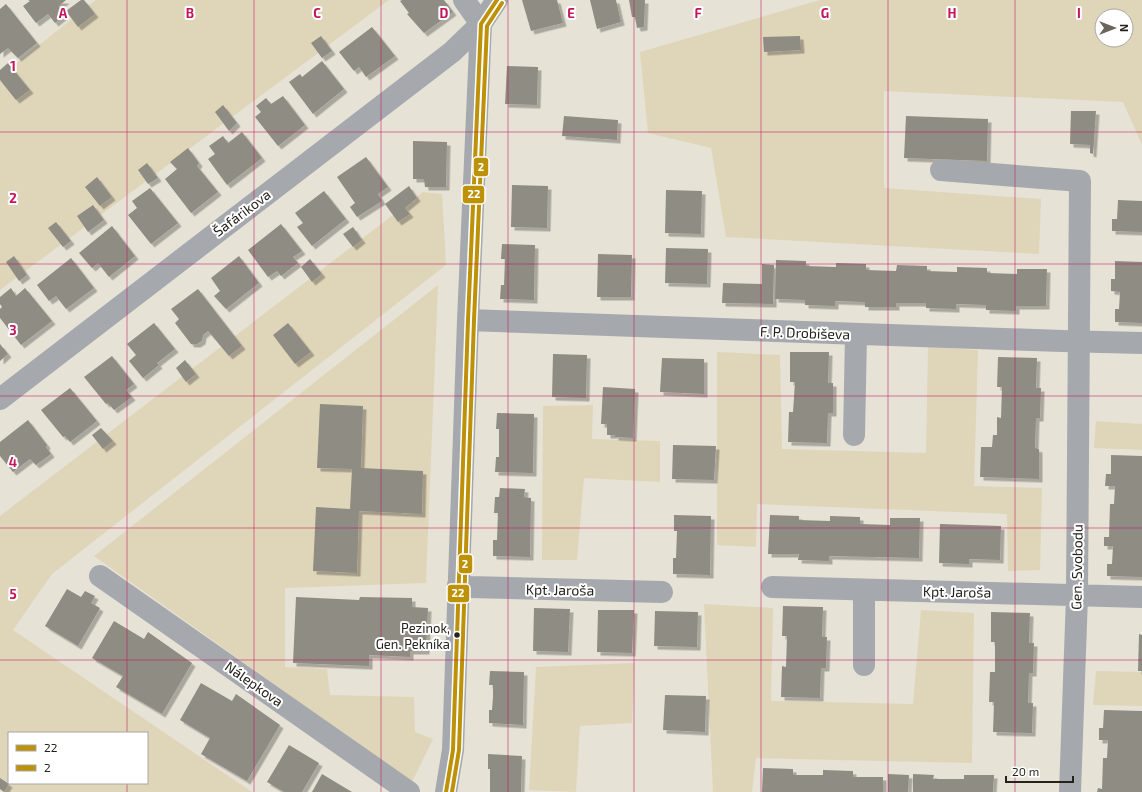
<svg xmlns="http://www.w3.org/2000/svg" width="1142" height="792" font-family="'Exo 2',sans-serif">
	<defs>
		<filter id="shadow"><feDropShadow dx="3.5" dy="3.5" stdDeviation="0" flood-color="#0004"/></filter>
	</defs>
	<rect width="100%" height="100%" fill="#e7e2d6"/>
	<!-- green -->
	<path fill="#dfd5b9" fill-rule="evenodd" d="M96 0H389L0 290V76Z
		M820 0H1142V145L1123 102 884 91V188L1041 199 1039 254 726 237 711 148 648 133 640 52ZM1102 16H1126V40H1102Z
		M423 192 442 194 446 265 52 574 13 630 252 792H5L0 789V516ZM9 733H147V783H9Z
		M438 285 426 583 285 588V667L327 669 330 695 414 697 415 732 433 739 412 782 94 556Z
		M928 347 978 350 974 486 1042 488 1040 570 1008 571 1007 514 757 504 756 547 717 545V352L780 355 782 449 926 453Z
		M593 405 592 439 660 441V482L584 478 577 560H542L543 406Z
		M1096 421 1142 424V450L1094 448Z
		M704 604 773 608 771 701 913 704 921 610 974 613 972 763 756 758 752 792H713Z
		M635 663 632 723 580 726 576 792 529 790 536 667Z
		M1096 671 1142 672V706L1093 705Z"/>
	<!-- building -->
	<path fill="#8f8c83" filter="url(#shadow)" d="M28 0H66L59 6 65 15 55 23 48 14 36 23 23 6 30 1Z
		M81 0H84L95 14 78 27 66 11Z
		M402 0H444L453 12 424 33 407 14 409 13 400 1Z
		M522 0H557L563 23 531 31Z
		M590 0H616L621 22 597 29Z
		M629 0H645L644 27 637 28 635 17H632Z
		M6 4 37 43 18 58 8 48 0 54V9Z
		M372 27 395 56 366 77 359 67 354 71 339 52Z
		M321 36 332 51 322 58 311 43Z
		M800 36 801 50 764 52 763 37Z
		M322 61 344 89 313 114 289 82 300 74 302 77Z
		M8 63 30 90 16 100 0 80V70Z
		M507 66 538 67 537 105 505 104Z
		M283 96 305 125 278 146 255 117 261 112 256 106 266 98 271 104Z
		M223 105 237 123 229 131 215 112Z
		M1071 111H1096L1093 154 1090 153V145L1070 144Z
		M564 116 618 120 617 140 562 136Z
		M906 116 988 119 987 161 904 158Z
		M242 132 262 158 227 185 208 159 215 154 209 146 223 136 228 143Z
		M413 141 447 142 446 187H425L424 179H413Z
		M188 148 199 163 197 166 218 192 191 213 165 179 177 169 170 162Z
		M366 157 388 187 378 194 382 201 357 217 350 207 355 203 337 177Z
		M147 163 158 178 148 184 138 170Z
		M97 177 112 197 100 206 85 187Z
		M512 185 548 186 547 228 511 227Z
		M409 186 417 198 405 208 410 214 398 222 385 204Z
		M150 188 178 223 151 244 128 215 137 208 132 201Z
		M666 190 702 191 701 234 665 233Z
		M324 191 346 219 312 246 297 227 303 223 295 213Z
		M1118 200 1142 201V232L1112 231V219H1117Z
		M93 205 104 220 88 232 77 216Z
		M56 222 71 241 63 247 48 228Z
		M281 224 302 251 293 257 298 263 281 276 277 271 268 277 248 250Z
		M112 226 135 256 109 277 98 263 92 268 79 253Z
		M353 227 362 240 353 247 343 234Z
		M502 244 535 245 534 300 500 299 501 285H504L505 259H501Z
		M666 248 708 249 707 284 665 283Z
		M598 254 632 255 631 297H597Z
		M14 256 27 275 19 281 6 262Z
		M239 256 259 283 226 309 214 296 220 291 211 278Z
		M71 258 94 288 66 309 56 296 49 301 37 285Z
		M310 259 322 274 312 282 301 267Z
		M776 260 806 261V266L836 267V263L866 264V270L896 271 897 265 927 266V271L957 272V267L987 268V273L1017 274V269H1047L1046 306H1016V311L986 310V305L956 304V309L926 308V303H896V307H865V302L835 301V306L805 305V300L775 299Z
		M1115 261 1142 262V323L1115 322V309H1119L1120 292 1111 291V279H1115Z
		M762 264 774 265 773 304 722 303 723 283 762 284Z
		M11 288 16 296 25 288 52 321 21 345 0 318V309L2 307 0 304V297Z
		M198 289 242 346 229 356 208 331 203 335 202 341 197 344H191L175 323 179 319 171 309Z
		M154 323 175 349 157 363 159 365 143 378 129 361 136 355 127 344Z
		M288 323 311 352 295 364 273 335Z
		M0 344 8 354 0 361Z
		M790 352H829L828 383H833V413H828L827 443 788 442 789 412H793L795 382H790Z
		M553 354 587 355 586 398 552 397Z
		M112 356 134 384 126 390 132 397 114 410 108 403 106 404 84 377Z
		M998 357 1037 358 1036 388H1041L1040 418H1036L1035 448 1039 449V479L980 477 981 447H992L993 435H997V417L1001 418 1002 387H997Z
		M662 358 704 359V394L660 392Z
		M185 360 196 374 186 382 176 368Z
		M603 387 635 389 633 438 615 437V435H607V424H601Z
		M70 388 97 421 70 442 65 436 63 437 41 410Z
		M320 404 363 406 361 468 423 471 422 514 359 511 357 573 313 571 316 507 350 509 352 469 317 468Z
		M497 413 534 414 533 473 495 472 496 457H499V429H496Z
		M28 420 47 445 46 447 51 454 36 465 30 459 13 472 0 456V442Z
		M101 428 113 441 103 449 92 435Z
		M673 445 716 446 714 480 672 479Z
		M1111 455 1142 456V577L1107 576V564H1112L1113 546H1104V537H1109L1110 504H1114L1115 486H1105L1106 474H1111Z
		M500 488 525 489 524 497 531 498 530 557 493 556V540H497L498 513H494L495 497H499Z
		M674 515 711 516 710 575 673 574V558H676L677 531H674Z
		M770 515 799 516V520L830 521V516L860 517V524L890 525V518H920L919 558 829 556V561L798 560 799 554H768Z
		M940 524 1001 526 1000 560 969 559V564L939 563Z
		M67 589 81 597 85 591 95 596 91 603 100 608 78 646 45 626Z
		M296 597 359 600 360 597 412 598V607L428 608 426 651H410V657L369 655V666L293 663Z
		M783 606 823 607 822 637H827L826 668H821L820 698 781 697 782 666 786 667 787 636H782Z
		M534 608 570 609 568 652 533 651Z
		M598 610H634L632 653 597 652Z
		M655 611 698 612 697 647 654 646Z
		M991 612 1030 613 1029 643H1034L1033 673H1029L1028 703H1033L1032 733 993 732 994 702H989L990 672H995V642H991Z
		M114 621 144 639 148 632 192 663 162 714 116 687 123 676 92 658Z
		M1139 634 1142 635V671H1138Z
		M490 671 524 672 523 725 489 723V710H492L493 697V685H489Z
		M201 683 232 701 236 694 280 725 247 781 201 754 210 738 180 720Z
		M665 695 706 696 705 732 663 730Z
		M1104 710 1142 711V792H1097L1098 788 1102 789 1103 758H1107L1108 740H1099V728H1103Z
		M289 745 319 763 302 792H284L267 782Z
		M488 754 522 756 521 792H490V769H488Z
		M763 768 793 769V775H823V770L853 771V777H883V792H762Z
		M322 774 352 792H312Z
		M888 774 909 775 908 792H888Z
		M913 774 934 775 933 779H964V775H994L993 792H913Z
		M0 778 9 784 4 792 0 789Z"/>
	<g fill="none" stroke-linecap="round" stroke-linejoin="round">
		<!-- minor -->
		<path stroke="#a5a9ae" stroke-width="22" d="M464 0 481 24
			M941 170 1080 181 1077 596 1070 792
			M468 320 1062 341 1142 343
			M0 399 452 52 481 24 497 0
			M854 435 856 334
			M100 576 409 792
			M458 585 470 587 662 592
			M772 587 1142 597
			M864 590V665
			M446 792 453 750 468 320 481 24"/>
		<defs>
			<path id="bus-1" d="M446 792 453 750 468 320 481 24 497 0"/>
			<path id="bus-2" d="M452 792 459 750 474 320 487 26 502 3"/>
		</defs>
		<!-- bus-1 casing -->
		<use href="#bus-1" stroke="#fff" stroke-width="7"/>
		<!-- bus-2 casing -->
		<use href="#bus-2" stroke="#fff" stroke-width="7"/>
		<!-- bus-1 -->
		<use href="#bus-1" stroke="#bd9108" stroke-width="4"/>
		<!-- bus-2 -->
		<use href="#bus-2" stroke="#bd9108" stroke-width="4"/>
	</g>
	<!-- grid -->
	<path fill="none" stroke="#c2185b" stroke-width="1" stroke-opacity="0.55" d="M127 0V733M254 0V792M381 0V792M508 0V792M634 0V792M761 0V792M888 0V792M1015 0V792M0 132H1142M0 264H1142M0 396H1142M0 528H1142M0 660H1142M127 783V792"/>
	<!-- markers -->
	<circle fill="#24221a" stroke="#fff" stroke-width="1.5" cx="457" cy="635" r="3.5"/>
	<g text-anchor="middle" stroke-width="4" stroke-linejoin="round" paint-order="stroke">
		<!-- bus labels -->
		<g font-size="13" fill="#24221a" stroke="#fff" text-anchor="end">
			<text x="450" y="633">Pezinok,<tspan x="450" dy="16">Gen. Pekníka</tspan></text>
		</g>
		<!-- street labels -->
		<g font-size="14" fill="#24221a" stroke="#fff">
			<text transform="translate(242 213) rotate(-37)" y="5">Šafárikova</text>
			<text transform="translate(805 333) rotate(2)" y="5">F. P. Drobiševa</text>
			<text transform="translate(1077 567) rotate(-89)" y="5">Gen. Svobodu</text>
			<text transform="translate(560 590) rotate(1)" y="5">Kpt. Jaroša</text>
			<text transform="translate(957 592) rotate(1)" y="5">Kpt. Jaroša</text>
			<text transform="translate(254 684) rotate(35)" y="5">Nálepkova</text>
		</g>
	</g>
	<g font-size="13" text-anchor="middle" font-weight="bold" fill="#c2185b" stroke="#fff" stroke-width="4" stroke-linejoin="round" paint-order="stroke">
		<text x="63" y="18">A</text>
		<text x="190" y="18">B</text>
		<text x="317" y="18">C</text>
		<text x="444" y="18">D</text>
		<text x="571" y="18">E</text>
		<text x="698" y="18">F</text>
		<text x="825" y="18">G</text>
		<text x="952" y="18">H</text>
		<text x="1079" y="18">I</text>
		<text x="13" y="71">1</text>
		<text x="13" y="203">2</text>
		<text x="13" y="335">3</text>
		<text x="13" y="467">4</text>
		<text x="13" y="599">5</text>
	</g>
	<g stroke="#fff" stroke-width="1.5">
		<rect x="473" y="157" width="16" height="20" rx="4" fill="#bd9108"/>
		<rect x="462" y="185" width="23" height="19" rx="4" fill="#bd9108"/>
		<rect x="458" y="554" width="15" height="20" rx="4" fill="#bd9108"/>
		<rect x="447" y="584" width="23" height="19" rx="4" fill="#bd9108"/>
	</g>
	<g font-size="11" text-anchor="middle" font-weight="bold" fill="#fff">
		<text x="481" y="171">2</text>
		<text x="474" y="198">22</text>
		<text x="465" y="568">2</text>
		<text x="458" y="597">22</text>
	</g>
	<!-- legend -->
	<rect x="8" y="732" width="140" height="52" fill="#ffffff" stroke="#a7a7a3"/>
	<rect x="16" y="745" width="20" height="6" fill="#bd9108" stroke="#a7a7a3"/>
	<text x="44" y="752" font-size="12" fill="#24221a">22</text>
	<rect x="16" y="765" width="20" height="6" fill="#bd9108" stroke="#a7a7a3"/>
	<text x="44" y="772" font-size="12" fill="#24221a">2</text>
	<!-- north arrow -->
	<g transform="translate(1114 28) rotate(90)"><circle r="19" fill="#ffffff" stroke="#a7a7a3"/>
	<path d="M0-3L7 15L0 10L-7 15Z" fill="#68655c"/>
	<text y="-6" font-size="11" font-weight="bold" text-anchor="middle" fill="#24221a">N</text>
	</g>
	<!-- scale -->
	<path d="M1006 776v6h67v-6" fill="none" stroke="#24221a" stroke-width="2"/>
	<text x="1012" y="776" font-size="12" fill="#24221a" stroke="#ffffff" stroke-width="3" paint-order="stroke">20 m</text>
</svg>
